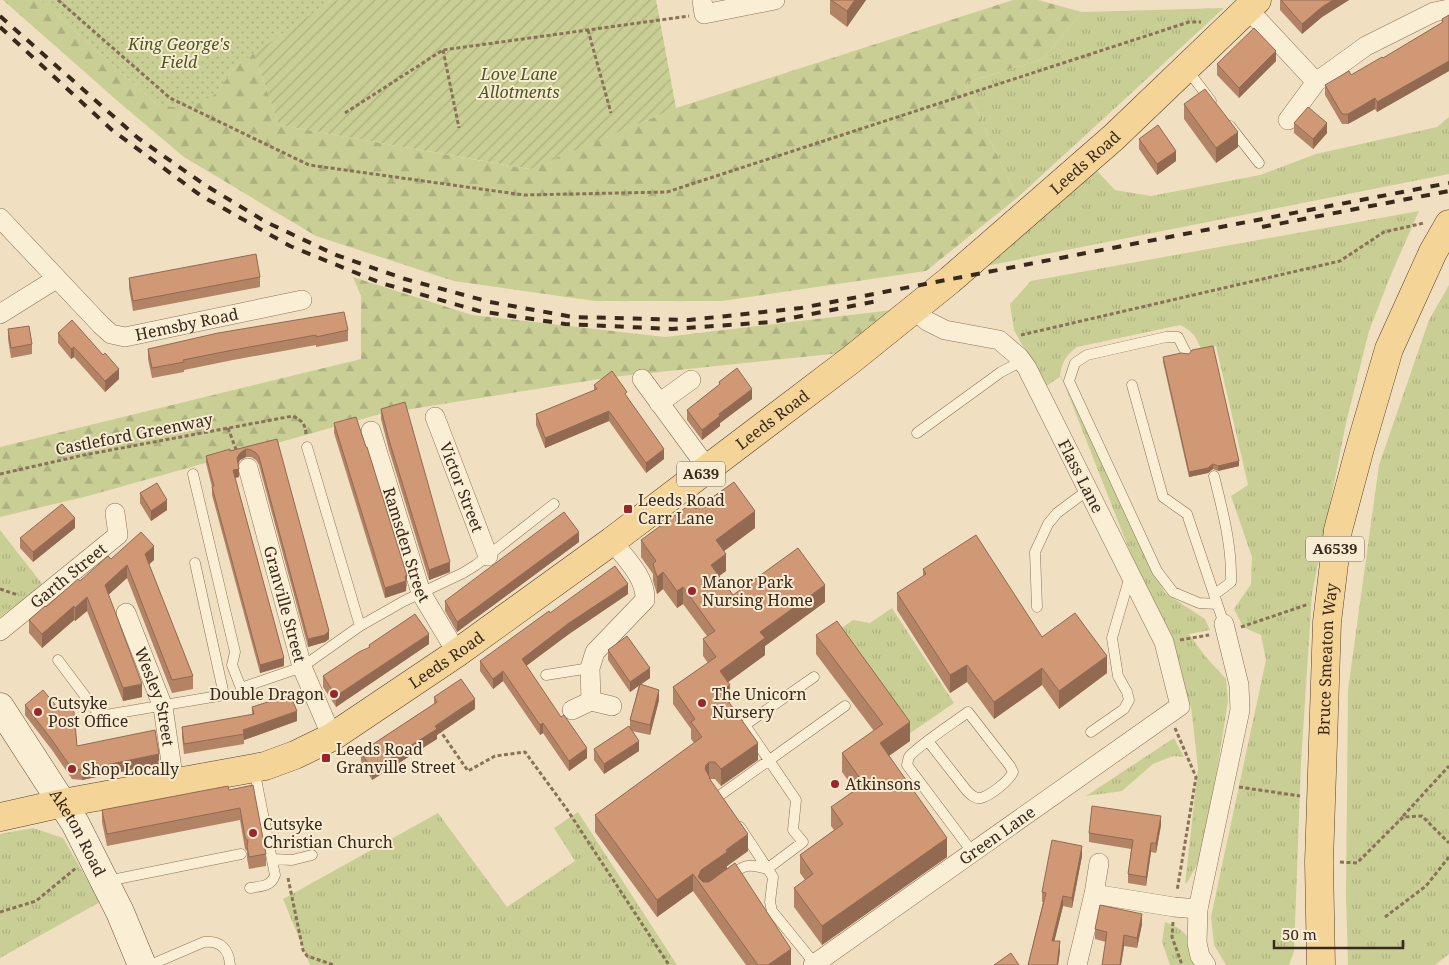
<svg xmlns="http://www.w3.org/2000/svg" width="1449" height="965" font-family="'Noto Serif',serif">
	<defs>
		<pattern id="grass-tufts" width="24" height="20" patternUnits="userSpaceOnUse" patternTransform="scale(1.25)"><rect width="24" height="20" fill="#c9ce94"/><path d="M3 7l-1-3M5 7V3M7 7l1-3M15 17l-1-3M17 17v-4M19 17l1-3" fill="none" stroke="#adb17f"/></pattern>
		<pattern id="forest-firs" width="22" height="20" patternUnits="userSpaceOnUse" patternTransform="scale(1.25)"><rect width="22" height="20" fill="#c9ce94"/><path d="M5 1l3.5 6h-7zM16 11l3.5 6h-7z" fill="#adb17f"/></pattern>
		<pattern id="park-dots" width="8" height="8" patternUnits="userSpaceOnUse" patternTransform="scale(1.25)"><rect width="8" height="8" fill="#c9ce94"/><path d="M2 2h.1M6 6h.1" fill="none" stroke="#adb17f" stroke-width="1.8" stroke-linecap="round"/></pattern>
		<pattern id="garden-furrows" width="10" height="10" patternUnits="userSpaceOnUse" patternTransform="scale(1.25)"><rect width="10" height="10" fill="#c9ce94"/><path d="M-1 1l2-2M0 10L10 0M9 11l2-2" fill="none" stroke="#adb17f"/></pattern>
	</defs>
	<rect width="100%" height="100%" fill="#f0e0c1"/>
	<!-- grass -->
	<path fill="url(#grass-tufts)" d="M1224 8 1017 198 964 83 1043 59 1082 12Z
		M1449 117V174L976 268 1096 170 1115 190 1151 196 1260 175 1316 154 1437 127Z
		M1419 211 1390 277 1369 331 1346 423 1312 594 1301 763 1294 951 1289 965H1226L1214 945 1211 917 1266 660 1261 635 1243 627 1234 609 1251 584 1252 557 1231 496 1248 485 1216 346 1201 349C1196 337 1193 331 1180 325L1077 347C1066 355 1062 362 1060 376L1165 593 1205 619 1210 630 1189 634 1205 656 1226 679 1228 701 1204 851 1188 881 1185 884 1198 768 1191 707 1061 376 1045 387 1014 330 1010 304 1031 281Z
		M1449 285V954L1435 965H1348L1346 896 1348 690 1379 465 1429 320Z
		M0 530 43 585 0 617Z
		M892 608 954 703 909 734 837 631 853 620 870 623Z
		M1174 738 1184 757 1173 756 1153 764 1122 791 1086 796Z
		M578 812 677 965H310L283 899 438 813 507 907 575 861 554 828Z
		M33 828 63 838 100 902 0 958V834Z
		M1165 922C1192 932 1189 940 1195 965H1170L1162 942Z"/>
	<!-- forest -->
	<path fill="url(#forest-firs)" d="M3 0H40L159 106 214 95 237 65 254 53 279 125 529 169 676 108 1013 0H1038L1082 12 1043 59 964 83 1017 198 926 271 722 301H595L454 281 316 236 184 157 121 104Z
		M353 277 472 315 665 337 901 309 841 353 612 377 380 414 88 496 0 517V447L361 359V296Z"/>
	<!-- park -->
	<path fill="url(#park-dots)" d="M40 0H332L237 65 214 95 188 108 159 106Z"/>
	<!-- garden -->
	<path fill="url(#garden-furrows)" d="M332 0H656L676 108 530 169 279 125 254 53Z"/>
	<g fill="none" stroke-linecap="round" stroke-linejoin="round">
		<defs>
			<path id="service" d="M1186 68 1211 101
				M1230 126 1259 163
				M1186 353 1178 337H1166L1087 355 1075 363 1069 381 1157 571 1173 592 1199 603 1217 604
				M1132 385 1163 497 1187 514 1224 624
				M917 433 1001 372 1022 361
				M307 447 360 626
				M193 474 235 652 232 665 241 688 302 667 360 626 404 601 463 573 476 565 554 504
				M1214 476C1223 512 1232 546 1231 582L1214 595
				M1037 607 1035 552 1048 524 1057 513 1088 490
				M58 660 100 716 224 695 195 563
				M546 675 590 668
				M1091 732 1124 709 1129 700 1127 692 1118 676 1112 638 1130 576
				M928 741 967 791C971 795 975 799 981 798 991 795 1009 781 1013 772L1010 766 968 712C956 721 915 748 909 757 908 759 908 762 907 765L973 853
				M719 796 845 706
				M740 827 773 877 770 902 772 911 815 964
				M273 859 292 860 312 855
				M728 877C744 865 747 863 767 869L803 842 793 830 796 800 745 725 814 677
				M107 881 241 854
				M250 888C261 886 271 887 275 875L254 769
				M150 965 204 942C221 940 229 950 230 965"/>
			<g id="minor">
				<path d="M702 0 704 14 775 0"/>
				<path d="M1247 8 1316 82"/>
				<path d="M1288 120 1316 82 1366 46 1434 12 1449 9"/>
				<path id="s1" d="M0 218 101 325 111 334 125 337 302 300"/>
				<path d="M0 314 56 279"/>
				<path d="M642 379 708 469"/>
				<path d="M659 403 691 380"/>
				<path id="s2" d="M435 417 488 556"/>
				<path id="s3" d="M371 431 421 593 457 653"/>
				<path id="s4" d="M248 468 302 667 332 737"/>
				<path id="s5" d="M126 613 163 707 174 783"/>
				<path id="s6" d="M0 631 118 535 115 513"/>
				<path d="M591 701 590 668 595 652 645 600C646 577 625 558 612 541"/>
				<path d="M572 710 591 701 612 706"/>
				<path d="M1094 894 1174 907 1198 909"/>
				<path id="s7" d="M813 965 1180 706 1164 642 1027 368 1019 357 999 340 945 330 927 321 915 309"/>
				<path d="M1077 965 1094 894 1099 863"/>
				<path d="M1206 965 1200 956 1197 943 1198 909 1240 710 1239 685 1224 624"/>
			</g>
			<g id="secondary">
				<path id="s8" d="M0 707 75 823 120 912 142 965"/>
			</g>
			<g id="primary">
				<path id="s9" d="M0 817 63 803 265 766 295 755 332 737 457 653 612 541 852 359 950 280 1114 137 1257 0"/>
				<path id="s10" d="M1321 965 1319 862 1327 622 1338 530 1360 448 1389 349 1433 252 1449 224"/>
			</g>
		</defs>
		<!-- service casing -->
		<use href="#service" stroke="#8a7158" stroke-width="11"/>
		<!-- minor casing -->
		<use href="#minor" stroke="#8a7158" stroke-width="20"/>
		<!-- secondary casing -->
		<use href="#secondary" stroke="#6c523b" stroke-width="29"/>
		<!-- primary casing -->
		<use href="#primary" stroke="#573f2c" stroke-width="29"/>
		<!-- path -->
		<path stroke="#8a7158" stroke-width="3" stroke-dasharray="4 2.5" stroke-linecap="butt" d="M58 0 170 98 309 165 524 195 667 192 1189 22H1201
			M588 30 611 113
			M443 50 459 128
			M345 113 443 50 689 16
			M1021 335 1340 261 1384 232 1424 223
			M228 428 237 452
			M0 474 84 455 293 416C302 421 305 423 306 434
			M0 589 18 595
			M1241 627 1309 604
			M1180 640 1209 635
			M1175 728 1196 777 1177 891
			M439 729 468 771 495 756 525 752 566 808 669 965
			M1239 787 1300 796
			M1403 816 1449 766
			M1340 862 1357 863 1403 817 1422 816 1449 843
			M288 878 303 950 307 956 334 965
			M0 912 36 901 76 868
			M1385 917 1426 886 1449 857
			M1173 922 1172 937 1182 965"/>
		<!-- service -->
		<use href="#service" stroke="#faeed4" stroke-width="10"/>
		<!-- minor -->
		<use href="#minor" stroke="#faeed4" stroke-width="19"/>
		<!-- secondary -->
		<use href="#secondary" stroke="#faeed4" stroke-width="28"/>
		<!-- primary -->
		<use href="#primary" stroke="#f5d497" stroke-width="28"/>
		<!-- rail -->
		<path stroke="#39291d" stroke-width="4" stroke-dasharray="9 9" stroke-linecap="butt" d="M0 16 138 138 205 185 266 222 336 255 405 279 490 302 573 317 689 320 801 308 1449 183
			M0 27 112 130 200 195 290 246 381 283 479 311 565 324 672 329 771 322 877 301
			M1262 227 1449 191"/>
	</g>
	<!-- wall -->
	<path fill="#b38365" d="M830 0H866L847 27 830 14Z
		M1280 0H1349L1322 17 1302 34 1280 10Z
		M1449 15V71L1377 112 1375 109 1348 124H1342L1325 95V85L1351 75 1383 58 1442 23V19Z
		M1276 61 1239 98 1217 75V64Z
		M1184 104 1238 147 1216 163 1184 119Z
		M1294 123 1327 133 1313 149 1294 133Z
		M1139 139 1176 161 1157 175 1139 149Z
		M260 277V287L133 311 129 288V278Z
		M8 329 32 344V354L11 358 8 339Z
		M348 330V341L316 347V345L233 360 184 370V372L152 378 148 359V349Z
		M58 333 119 379 105 392 74 357 71 359 58 343Z
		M1163 357 1239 466 1218 471 1213 469 1208 473 1189 477 1163 362Z
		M719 382 752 399 720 423V426L702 440 687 420V410L719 385Z
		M594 385 627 398 664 459 646 473 609 421 545 448 536 425V414L594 391Z
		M381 409 450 572 429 580 389 450 381 419Z
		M334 423 407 586H406V591L385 598 334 433Z
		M277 439 329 639 325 642 308 647 259 465 256 460 251 457H246L240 460 238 464 239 477 235 478 284 666 260 673 212 495V487L206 463V456L230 451Z
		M140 493 167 510 151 521 140 503Z
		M696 509 755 528 724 551 726 571 719 576 733 595 825 602 765 646V655L728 682 730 702 729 703 758 760 721 786 715 779H710L748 851 727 866V869L791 965H746L693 891 657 917 595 832V815L694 743 691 739V729L673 704V687L708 663 703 656V639L707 636 683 604 677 608 663 589 657 594 653 581V574L641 557V540Z
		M75 528 33 562 20 548V538Z
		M579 542 457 632 445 611V601Z
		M111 559 154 560 149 564 193 676V689L172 693 127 578 108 595 142 697 123 701 87 611 75 621 74 620 42 648 29 633V620L80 581Z
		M923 569 1042 637 1107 673 1059 709 1042 685 994 719 967 682 950 693 897 610V593L923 577Z
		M628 594 569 634 526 666 587 758 569 771 543 733 540 735 503 681 493 689 480 671V661L550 613Z
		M816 635 910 741 889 756 947 857 822 945 794 907V888L805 880 800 873V855L834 830 831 826V807L855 790 842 772V753L874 731 816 654Z
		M429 644 336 707 323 687V676L369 648V645Z
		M608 650 650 678 640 685 659 700 650 735 632 731 639 751 604 774 594 760V749L630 728V720L639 685 630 692 608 660Z
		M434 697 475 709 437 735V739L372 780 361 762V752L434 704Z
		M25 705 77 746 159 764 82 780 72 779 52 750 25 715Z
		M252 707 297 721 244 740V744L184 754 182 737V727L252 715Z
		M229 790 266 854V866L249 869 247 858V851L245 849 240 820 107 846 102 822V810Z
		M1161 825 1156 853 1151 852 1146 886 1128 883V874L1131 849 1089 842V833Z
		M1082 856 1072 908 1063 906 1054 941 1060 951 1058 965H1028L1043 902H1042V892Z
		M1142 924 1137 948 1124 946 1121 965H1102L1106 942 1095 939V929Z"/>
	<!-- shaded-wall -->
	<path fill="#926a52" d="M855 0H866L847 27V11Z
		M1333 0H1349L1322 17 1302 34V24L1322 7Z
		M1276 51V61L1239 98V88Z
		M1449 61V71L1377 112V102Z
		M1375 98V109L1348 124V114Z
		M1327 123V133L1313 149V139Z
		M1238 132V147L1216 163V148Z
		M1176 151V161L1157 175V164Z
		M74 347V357L71 359V349Z
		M119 369V379L105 392V381Z
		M752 389V399L720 423V426L702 440V430L719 414Z
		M609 411V421L545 448V438Z
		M246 449V457L240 460 237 466V458L240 453Z
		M664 449V459L646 473V463Z
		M1239 461V466L1218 471V466Z
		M1213 464V469L1208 473 1189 477V472Z
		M239 469V477L233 478V470Z
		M167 500V510L151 521V511Z
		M755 511V528L716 557V540Z
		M75 518V528L33 562V552Z
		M579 532V542L457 632V622Z
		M154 546V560L145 568V554Z
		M726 554V571L711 582V565Z
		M450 562V572L429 580V570Z
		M127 565V578L105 598V585Z
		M663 572V589L657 594V577Z
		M405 576H407L406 591 385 598V588Z
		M628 584V594L569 634 522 669V659L569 623Z
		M825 585V602L765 646V655L720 688V671L760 632Z
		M683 587V604L677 608V591Z
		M87 597V611L75 621V608Z
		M74 606V620L42 648V634Z
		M329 631V639L325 642 308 647V639Z
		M429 634V644L336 707V696Z
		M1107 656V673L1059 709V691Z
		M284 658V666L260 673V665Z
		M967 665V682L950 693V675Z
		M650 668V678L630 692V682Z
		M1042 668V685L994 719V702Z
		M503 671V681L493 689V679Z
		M142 684V697L123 701V688Z
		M730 685V702L721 708V691Z
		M659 690V700L650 735V725Z
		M475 699V709L437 735V739L372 780V770Z
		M297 711V721L244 740 243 730Z
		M910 722V741L880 762V743Z
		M543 723V733L540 735V725Z
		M639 741V751L604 774V764Z
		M758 743V760L721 786V769Z
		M587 748V758L569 771V761Z
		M159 754V764L82 780V770Z
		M709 762V779L705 786 706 765Z
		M1161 816V825L1156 853V843Z
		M748 834V851L727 866V869L702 887 698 877 701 870 726 850Z
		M947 838V857L822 945V926Z
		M1151 843V852L1146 886V877Z
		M1082 846V856L1072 908V898Z
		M693 874V891L657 917V900Z
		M1063 896V906L1052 951V941Z
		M1142 914V924L1137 948V938Z
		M1124 935V946L1121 965H1120Z
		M1060 941V951L1058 965H1057Z
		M791 949V965H768Z"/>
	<!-- building -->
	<path fill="#d09875" stroke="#926a52" d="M831 0H855L847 11Z
		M1281 0H1333L1322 7 1302 24Z
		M1449 15V61L1377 102 1375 98 1348 114H1342L1325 85 1349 71 1351 75 1382 57 1383 58 1443 22 1442 19Z
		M1254 28 1276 51 1239 88 1217 64Z
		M1205 89 1238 132 1216 148 1184 104Z
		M1308 107 1327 123 1313 139 1294 123Z
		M1158 125 1176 151 1157 164 1139 139Z
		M256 254 260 277 133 301 129 278Z
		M344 312 348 330 316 337V335L233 350 183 360 184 362 152 368 148 349 218 333Z
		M72 320 103 355 105 353 119 369 105 381 74 347 71 349 58 333Z
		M29 326 32 344 11 348 8 329Z
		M1213 346 1239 461 1218 466 1213 464 1208 468 1189 472 1163 357 1181 353 1189 354 1192 350Z
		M737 368 752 389 719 414 720 416 702 430 687 410 720 384 719 382Z
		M612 371 627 392 625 394 664 449 646 463 609 411 545 438 536 414 597 389 594 385Z
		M405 402 450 562 429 570 389 440 381 409Z
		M356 417 366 447H367L407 576H405L406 581 385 588 334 423Z
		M277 439 329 631 325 635 308 639 259 457 256 453 251 450 246 449 240 453 237 458 239 469 233 470 284 658 260 665 212 487 214 486 206 456 230 449V451Z
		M734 482 755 511 716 540 726 554 711 565 733 595 798 548 825 585 760 632 765 638 720 671 730 685 721 691 758 743 721 769 715 762H709L706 765 705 769 710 778H709L748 834 726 850 727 852 701 870 698 877 703 882H709L735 863 791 949 768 965H758L693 874 657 900 595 815 702 737 691 722 695 719 673 687 716 657 703 639 715 631 683 587 677 591 663 572 657 577 653 564 656 561 641 540 692 503 696 509Z
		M157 483 167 500 151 511 140 493Z
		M62 504 75 518 33 552 20 538Z
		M564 512 579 532 457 622 445 601Z
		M141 532 154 546 145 554 193 676 172 680 127 565 105 585 142 684 123 688 87 597 75 608 74 606 42 634 29 620 45 606 46 607 78 579 80 581 108 556 111 559Z
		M976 535 1042 637 1075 613 1107 656 1059 691 1042 668 994 702 967 665 950 675 897 593 926 574 923 569Z
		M615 566 628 584 569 623 522 659 561 717 564 715 587 748 569 761 543 723 540 725 503 671 493 679 480 661 549 611 550 613Z
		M415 614 429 634 336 696 323 676 359 652 370 647 369 645Z
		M837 621 910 722 880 743 947 838 822 926 794 888 813 874 800 855 843 824 831 807 864 784 842 753 883 724 816 635Z
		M627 636 650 668 630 682 608 650Z
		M461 679 475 699 435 726 437 729 372 770 361 752 437 702 434 697Z
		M640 684 659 690 650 725 630 720Z
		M43 690 57 707 65 701 74 712 77 746 155 730 159 754 82 770 72 769 52 740 25 705Z
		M290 695 297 711 243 730 244 734 184 744 182 727 254 714 252 707Z
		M629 726 639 741 604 764 594 749Z
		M253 785 266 854 249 857 247 846 248 841 245 837 240 808 107 834 102 810 228 786 229 790Z
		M1092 806 1161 816 1156 843H1151L1146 877 1128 874 1133 840 1089 833Z
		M1052 840 1082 846 1072 898 1063 896 1052 941H1060L1057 965H1028L1046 893 1042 892Z
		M1100 905 1142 914 1137 938 1124 935 1120 965H1102L1107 932 1095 929Z
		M1011 953 1019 965H994Z"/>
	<!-- markers -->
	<g fill="#9b252a" stroke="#f7ebd1" stroke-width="2">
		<rect x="623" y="504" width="10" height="10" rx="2.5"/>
		<circle cx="692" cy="591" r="5"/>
		<circle cx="334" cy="694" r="5"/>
		<circle cx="702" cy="703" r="5"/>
		<circle cx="38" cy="712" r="5"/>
		<rect x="321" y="753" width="10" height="10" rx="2.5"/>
		<circle cx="72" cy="769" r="5"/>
		<circle cx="835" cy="784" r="5"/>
		<circle cx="253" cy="833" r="5"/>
	</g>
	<g text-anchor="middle" stroke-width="4" stroke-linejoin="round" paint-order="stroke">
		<!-- shield labels -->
		<g fill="#f7ebd1" stroke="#726353" stroke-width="1">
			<rect x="677" y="461.5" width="48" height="25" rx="4"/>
			<rect x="1306" y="536.5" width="58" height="25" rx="4"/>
		</g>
		<g font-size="15" font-weight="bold" fill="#39291d">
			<text x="701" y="479">A639</text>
			<text x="1335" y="554">A6539</text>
		</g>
		<!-- park labels -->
		<g font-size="16" font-style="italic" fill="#4b5622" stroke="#f7ebd1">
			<text x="179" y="50">King George's<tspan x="179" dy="18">Field</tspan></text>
			<text x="519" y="80">Love Lane<tspan x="519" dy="18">Allotments</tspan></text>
		</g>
		<!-- street labels -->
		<g font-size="16" fill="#39291d" stroke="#f7ebd1">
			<text dy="6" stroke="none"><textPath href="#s9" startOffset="1291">Leeds Road</textPath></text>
			<text dy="6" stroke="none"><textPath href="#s1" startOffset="238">Hemsby Road</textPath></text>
			<text dy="6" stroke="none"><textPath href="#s9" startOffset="886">Leeds Road</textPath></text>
			<text transform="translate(134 434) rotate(-11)" y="6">Castleford Greenway</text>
			<text transform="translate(1081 476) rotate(63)" y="6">Flass Lane</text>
			<text dy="6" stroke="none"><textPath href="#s2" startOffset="75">Victor Street</textPath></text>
			<text dy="6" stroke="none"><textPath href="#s3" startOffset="119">Ramsden Street</textPath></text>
			<text dy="6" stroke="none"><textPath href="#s6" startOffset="88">Garth Street</textPath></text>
			<text dy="6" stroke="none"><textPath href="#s4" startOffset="141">Granville Street</textPath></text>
			<text dy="6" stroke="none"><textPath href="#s9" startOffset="481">Leeds Road</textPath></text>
			<text dy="6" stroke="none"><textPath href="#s10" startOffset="306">Bruce Smeaton Way</textPath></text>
			<text dy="6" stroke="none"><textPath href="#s5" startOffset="89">Wesley Street</textPath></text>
			<text dy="6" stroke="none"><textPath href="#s8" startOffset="148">Aketon Road</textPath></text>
			<text dy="6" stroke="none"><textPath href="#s7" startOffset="225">Green Lane</textPath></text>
		</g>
		<!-- poi labels -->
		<g font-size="16" fill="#39291d" stroke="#f7ebd1" text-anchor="start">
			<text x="638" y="506">Leeds Road<tspan x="638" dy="18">Carr Lane</tspan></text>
			<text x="702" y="588">Manor Park<tspan x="702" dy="18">Nursing Home</tspan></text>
			<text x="324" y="700" text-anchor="end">Double Dragon</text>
			<text x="712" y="700">The Unicorn<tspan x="712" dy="18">Nursery</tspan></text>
			<text x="48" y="709">Cutsyke<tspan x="48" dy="18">Post Office</tspan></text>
			<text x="336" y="755">Leeds Road<tspan x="336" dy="18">Granville Street</tspan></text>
			<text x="82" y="775">Shop Locally</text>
			<text x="845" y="790">Atkinsons</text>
			<text x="263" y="830">Cutsyke<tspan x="263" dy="18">Christian Church</tspan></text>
		</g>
	</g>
	<!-- scale -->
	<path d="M1274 940v8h129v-8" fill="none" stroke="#39291d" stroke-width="2.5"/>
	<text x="1282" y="940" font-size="15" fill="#39291d" stroke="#f7ebd1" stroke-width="4" paint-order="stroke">50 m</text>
</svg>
